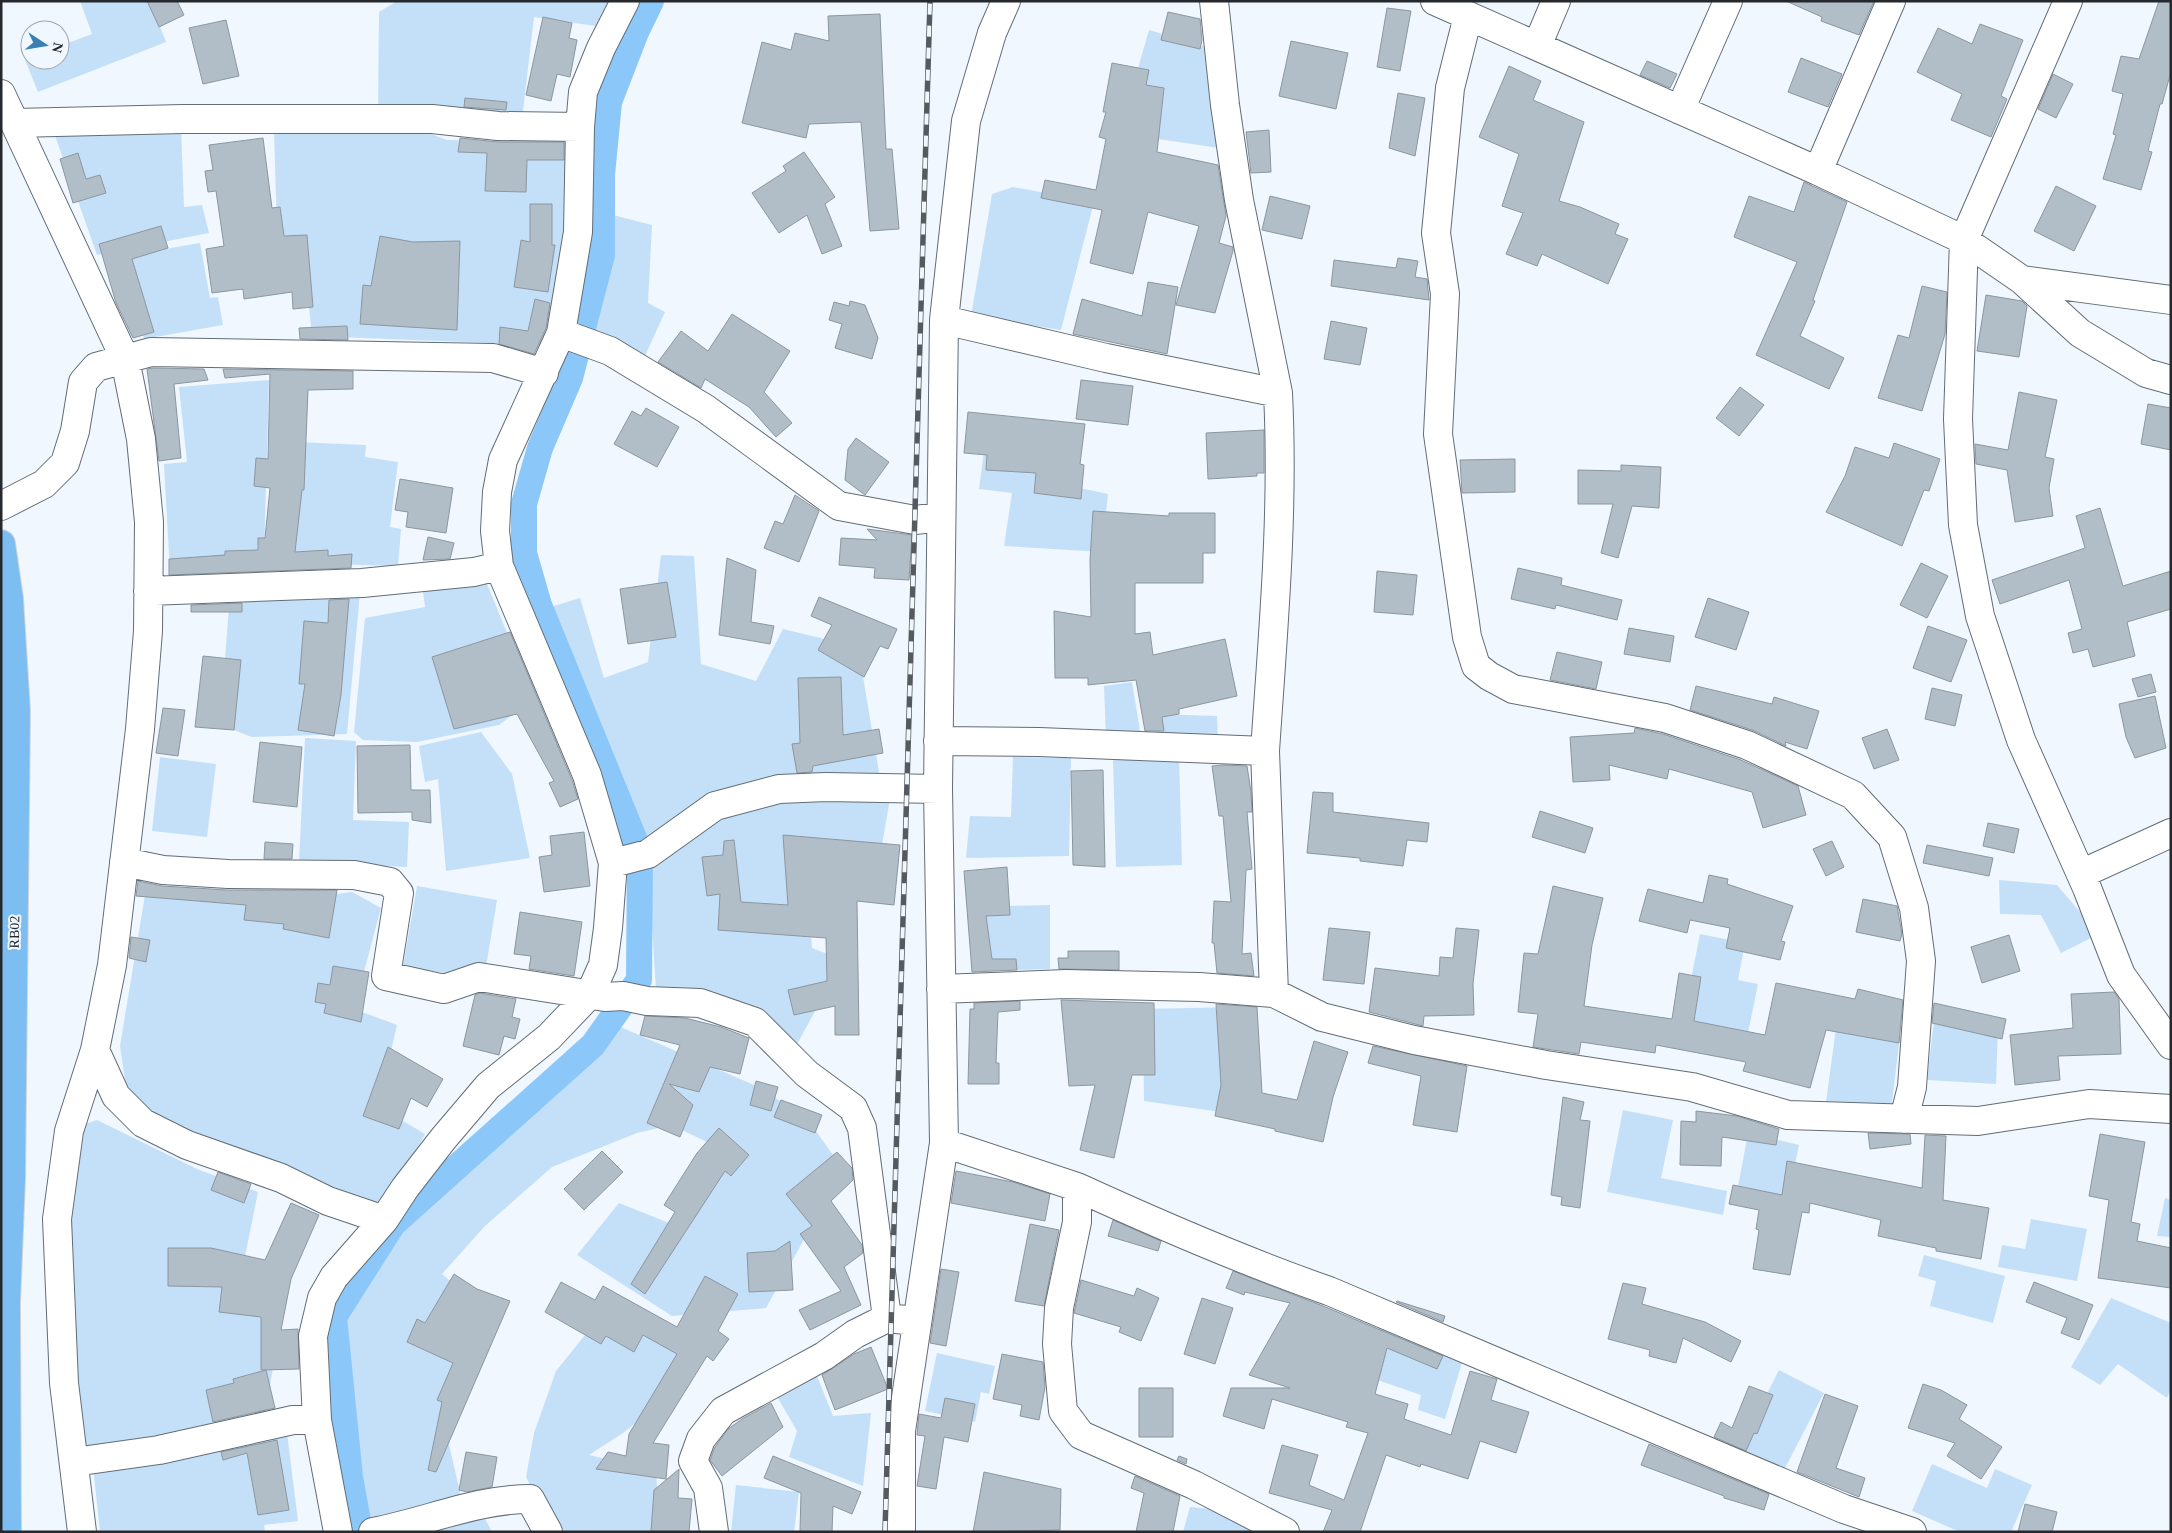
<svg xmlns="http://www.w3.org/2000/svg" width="2172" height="1533" font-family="'Times New Roman',serif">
	<rect width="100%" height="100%" fill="#f0f7fe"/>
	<!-- green -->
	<path fill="#c4e0f8" d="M80 1H150L166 42 38 92 25 60 30 58V60H60V46L92 34Z
		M397 1H610L602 27 534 17 522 119 378 111 379 12Z
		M1149 30 1213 49 1226 149 1151 138 1130 96Z
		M407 125 447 140 573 142 574 239 541 345 312 336 303 250 277 229 274 132Z
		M181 127 184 207 202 205 209 233 97 255 53 130Z
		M1013 187 1094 202 1061 330 971 316 992 194Z
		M609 214 652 225 648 303 665 312 644 358 594 334 609 256Z
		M200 243 210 298 218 297 223 325 144 339 130 255Z
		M269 380 264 557 171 565 169 555 164 464 187 462 179 387Z
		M988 422 1047 481 1108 494 1102 552 1004 546 1012 493 979 489Z
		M297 442 366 445 365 457 398 462 390 527 401 529 398 566 289 563Z
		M661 555 694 556 701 664 756 681 783 629 858 647 880 778 827 777 642 848 544 609 580 598 604 678 648 662Z
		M485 579 534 699 499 725 417 742 363 740 354 732 365 618 425 607 422 584Z
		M230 593H360L347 734 252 737 220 725Z
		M1132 682 1141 737 1106 738 1104 686Z
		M1153 714 1217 716 1218 739 1157 740Z
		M481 732 512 774 530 858 446 871 438 779 425 782 419 746Z
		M305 738 356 741 353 820 409 822 407 867 299 862Z
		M1179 756 1182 865 1116 867 1113 758Z
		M160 757 216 764 207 837 152 831Z
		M1013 757 1071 758 1069 856 966 858 970 816 1011 817Z
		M777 794 890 799 881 850 808 890 812 948 843 960 796 1046 656 990 648 860 710 819Z
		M1999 880 2057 885 2099 934 2061 953 2041 915 2000 914Z
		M417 886 497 900 485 973 458 968 457 975 403 966Z
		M146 889 313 897 352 892 381 908 354 1009 397 1025 378 1106 425 1134 384 1212 358 1206 157 1118 127 1094 120 1046Z
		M975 890 1008 906 1050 905V969L980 971Z
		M1700 934 1745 943 1738 980 1758 984 1748 1033 1683 1020Z
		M1236 1007 1228 1113 1144 1101 1143 1009Z
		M1935 1012 1998 1027 1996 1084 1927 1080Z
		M616 1025 761 1088 808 1120 843 1169 766 1308 672 1316 577 1255 619 1203 669 1223 720 1148 671 1125 637 1133 552 1167 485 1226 442 1274 485 1310 448 1440 462 1501 365 1525 354 1478 340 1315 394 1230 593 1050Z
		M1836 1028 1900 1036 1891 1110 1826 1102Z
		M1623 1110 1673 1120 1661 1178 1727 1191 1723 1215 1607 1192Z
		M97 1120 197 1169 258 1192 235 1306 272 1313 274 1362 265 1415 161 1443 82 1448 63 1220 82 1125Z
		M1748 1133 1799 1145 1787 1202 1737 1192Z
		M2165 1198 2171 1200V1237L2157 1236Z
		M2031 1219 2087 1229 2077 1281 1998 1267 2002 1245 2025 1249Z
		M1924 1255 2005 1276 1993 1323 1930 1306 1936 1281 1918 1276Z
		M2111 1298 2171 1323V1389L2167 1398 2118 1364 2100 1385 2071 1367Z
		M602 1314 665 1340 684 1365 656 1407 623 1433 589 1455 656 1471 660 1532H554L526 1477 534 1433 556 1371Z
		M1382 1317 1464 1356 1445 1419 1418 1410 1421 1395 1366 1376Z
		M937 1353 995 1366 989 1394 981 1392 975 1422 925 1411Z
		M1779 1370 1824 1393 1783 1472 1739 1449Z
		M817 1376 833 1416 871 1413 863 1486 789 1457 797 1431 775 1393Z
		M287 1433 298 1521 264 1525 265 1532H100L93 1466Z
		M1932 1464 1987 1488 1995 1469 2032 1485 2011 1532H1960L1912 1511Z
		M736 1485 799 1492 794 1532H731Z
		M1190 1507 1213 1509 1254 1532H1183Z
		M483 1515 492 1532H418Z"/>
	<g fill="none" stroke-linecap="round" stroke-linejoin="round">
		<!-- canal -->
		<path stroke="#8bc8f9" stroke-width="26" d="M360 1532 350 1477 334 1317 393 1224 593 1045 639 980 640 853 539 605 524 553V504L540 448 570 378 602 255V175L609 102 636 32 651 1"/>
	</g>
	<!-- building -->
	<path fill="#b1bdc7" stroke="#8b97a0" d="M147 1H177L184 15 159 27Z
		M1786 1H1874L1859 35 1821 21 1822 17Z
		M2159 1H2171V72L2162 104H2160L2148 151 2152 152 2141 190 2103 179 2116 135 2113 134 2123 94 2112 91 2121 56 2139 59Z
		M1387 8 1411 11 1400 71 1377 67Z
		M1168 12 1200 19 1202 40 1200 49 1161 40Z
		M880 14 886 149H892L899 229 870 231 861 122 809 124 806 138 742 123 762 42 791 50 795 33 829 41 828 16Z
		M543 17 572 23 569 38 577 40 570 77 557 74 551 101 526 95Z
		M226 20 239 76 203 84 189 28Z
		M1980 24 2023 40 2001 96 2007 99 1991 137 1951 120 1962 94 1917 72 1938 28 1972 44Z
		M1291 41 1348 53 1336 109 1279 96Z
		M1801 58 1842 74 1828 107 1788 92Z
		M1647 61 1677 74 1670 88 1640 75Z
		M1112 63 1149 70 1146 85 1164 88 1157 152 1218 165 1226 216 1219 243 1233 247V251L1215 313 1176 305 1199 226 1148 212 1133 274 1090 263 1102 210 1041 198 1045 180 1096 190 1106 139 1099 137 1106 112H1103Z
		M1509 66 1541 81 1533 100 1584 122 1559 201 1580 207 1619 224 1615 234 1628 239 1608 284 1542 254 1537 266 1506 254 1523 213 1502 206 1519 154 1479 137Z
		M2053 74 2073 84 2056 118 2038 109Z
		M1398 93 1425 98 1415 156 1389 148Z
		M465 98 507 102 506 110 464 107Z
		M1269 130 1271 172 1251 173 1246 132Z
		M263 138 272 208 280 207 284 236 307 235 313 307 293 309 292 292 244 299 243 289 212 293 206 249 224 246 216 191 208 192 205 171 213 170 209 145Z
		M460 138 498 142H564V160H527L526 192 485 191 487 153 458 152Z
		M804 152 835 197 825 204 842 246 822 254 807 215 779 233 752 193 786 171 783 166Z
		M78 153 86 179 100 175 106 193 73 203 60 159Z
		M1804 182 1847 202 1813 300 1815 301 1800 336 1844 358 1829 389 1756 355 1797 262 1734 237 1749 196 1794 212Z
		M2056 186 2096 206 2074 251 2034 231Z
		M1270 196 1310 206 1302 239 1262 230Z
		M530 204H552V245H555L548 292 514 287 521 240 530 242Z
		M161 226 168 248 132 259 154 332 133 338 116 303 99 244Z
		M380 236 413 242 460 241 457 330 360 324 363 285 371 286Z
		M1398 258 1418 261 1415 277 1427 279 1429 300 1331 286 1334 260 1396 268Z
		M1148 282 1178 287 1167 354 1073 334 1082 299 1142 316Z
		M1922 286 1947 292 1945 334 1922 411 1878 398 1898 335 1909 338Z
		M1986 295 2022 301 2027 306 2019 357 1977 351Z
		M535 299 550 303 546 328 534 354 499 344 500 327 528 331Z
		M850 301 865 305 878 338 872 359 835 348 842 324 829 320 834 302 849 306Z
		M732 314 790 351 764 392 792 423 776 437 749 407 705 379 701 388 658 362 681 331 708 351Z
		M1331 321 1367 328 1360 365 1324 359Z
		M347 326 348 340 300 339 299 328Z
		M153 368 204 369 208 380 174 384 181 458 159 461 147 369Z
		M223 369 353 371V389L308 390 304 490H302L295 552 328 550V556L352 554 351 568 169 575V559L225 555V551L258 550V538H265L270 488 254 486 256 458 268 459 270 374 225 378Z
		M1081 380 1133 386 1128 425 1076 419Z
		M1740 387 1764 405 1739 436 1716 418Z
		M2019 392 2057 400 2045 457 2054 459 2049 488 2053 516 2015 522 2007 470 1976 464 1975 444 2008 450Z
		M2148 404 2171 408V450L2141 444Z
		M646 408 679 427 657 467 614 444 632 411 641 416Z
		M968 412 1085 424 1080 464 1084 465 1081 499 1034 493 1036 473 986 470 987 455 964 453Z
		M1264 430V473H1257V476L1208 479 1206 433Z
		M856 438 889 462 865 495 845 480 848 449Z
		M1894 443 1940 459 1929 491 1924 490 1902 546 1826 512 1845 476 1855 447 1889 458Z
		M1515 459V492L1462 493 1460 460Z
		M1621 465 1661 467 1659 508 1632 506 1618 558 1601 553 1613 504H1578V470L1621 471Z
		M400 479 453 488 446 533 406 527 408 512 395 510Z
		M795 495 819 511 799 562 764 548 775 521 783 524Z
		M2100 508 2123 586 2171 571V609L2127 622 2135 656 2093 667 2088 649 2073 653 2068 633 2082 629 2069 580 2000 604 1992 580 2085 548 2076 516Z
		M1093 511 1169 516V513H1215V553H1203V583H1135V634L1150 632 1153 655 1225 639 1237 696 1179 709V714L1162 717 1164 731H1145L1136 680 1088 685V678H1055L1054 611 1091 617 1090 560Z
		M867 529 912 535 909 580 874 578 875 568 839 565 841 538 877 540Z
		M428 537 454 543 450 559 423 560Z
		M727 558 756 570 751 622 774 626 770 644 719 635Z
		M1921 563 1948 576 1927 618 1900 605Z
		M1518 568 1562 578 1561 585 1622 600 1617 620 1556 605 1555 609 1511 599Z
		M1377 571 1417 575 1413 615 1374 612Z
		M667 582 676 637 628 644 620 589Z
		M819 597 897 629 888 649 880 646 864 677 818 650 832 625 811 616Z
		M1708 598 1749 612 1736 650 1695 637Z
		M349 599 341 695 334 736 298 730 305 684H299L304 621 328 623 329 600Z
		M242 603V612H191V605Z
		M1928 626 1967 640 1951 682 1913 668Z
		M1629 628 1674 636 1670 662 1624 654Z
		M510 632 572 780 578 799 560 807 549 783 554 781 517 714 454 729 432 657Z
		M1557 652 1602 662 1596 689 1550 680Z
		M203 656 241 660 234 730 195 727Z
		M2151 674 2156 692 2138 697 2132 679Z
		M841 677 843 735 879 729 883 753 813 766 812 772 797 773 792 744 800 743 798 678Z
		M1696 686 1772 704 1774 697 1819 711 1807 749 1785 742 1786 746 1752 730 1690 710Z
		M1932 688 1962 695 1955 726 1925 719Z
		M2155 696 2166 748 2135 758 2126 737 2119 704Z
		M163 708 185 710 178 756 156 753Z
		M1635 728 1663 734 1741 760 1798 786 1806 815 1763 828 1752 792 1669 769 1667 779 1609 765 1610 780 1573 782 1570 737 1634 733Z
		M1887 729 1899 760 1874 769 1862 738Z
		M260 742 302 747 297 807 253 802Z
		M410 745 411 790H430L431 823 412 820V812L358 813 357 746Z
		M1223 765 1247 766 1251 792 1252 812H1247L1252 869 1246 870 1242 954 1251 953 1254 976 1217 973 1214 943H1212L1214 901 1231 902 1223 816H1219L1212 766Z
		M1103 770 1105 867 1073 865 1071 771Z
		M1313 792 1333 793V812L1429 823 1427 842 1407 840 1403 866 1360 861V858L1307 853Z
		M1540 811 1593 828 1585 853 1532 837Z
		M1988 823 2019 829 2014 853 1983 846Z
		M584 832 590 886 544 892 539 857 552 855 550 836Z
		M783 835 900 845 894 905 857 901 859 1035H835V1006L794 1015 788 990 827 981 826 938 718 930 720 894 707 896 702 857 723 855 724 841 734 840 741 902 788 905Z
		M1832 841 1844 867 1826 876 1813 849Z
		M265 842 293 844 292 859H264Z
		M1927 845 1993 858 1989 876 1923 863Z
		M1007 867 1010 915 986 916 992 959H1016L1017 970 972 972 964 871Z
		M1709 875 1728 879 1727 884 1793 906 1781 941 1785 942 1780 960 1726 948 1730 928 1690 920 1687 933 1639 921 1648 889 1703 903Z
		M138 881 162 886 227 890H337L329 938 283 929 284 924 244 920 246 905 136 896Z
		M1553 886 1603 898 1592 945 1584 1006 1672 1019 1679 973 1701 977 1694 1021 1765 1035 1776 983 1855 999 1858 989 1903 1000 1899 1043 1826 1030 1810 1088 1743 1071 1746 1062 1656 1045 1655 1053 1581 1042 1579 1054 1533 1047 1538 1014 1518 1012 1524 953 1538 954Z
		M1863 899 1897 906 1902 934 1900 941 1856 932Z
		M520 912 582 922 574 976 529 969 531 956 514 954Z
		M1329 928 1370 932 1364 984 1323 980Z
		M1456 928 1479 930 1473 984 1474 1015 1424 1016 1423 1026 1369 1012 1375 968 1439 976 1440 957 1453 958Z
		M2009 935 2020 971 1982 983 1971 947Z
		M131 937 150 940 146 962 129 958Z
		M1068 951H1119V970L1059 969 1058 958H1068Z
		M333 966 369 972 361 1022 324 1013 326 1004 315 1002 318 983 330 985Z
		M2114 992 2119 999 2121 1054 2058 1056 2060 1080 2015 1085 2010 1035 2073 1028 2071 994Z
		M480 993 516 999 512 1017 520 1019 515 1039 504 1036 499 1055 463 1046 475 995Z
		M1061 1000 1154 1003 1155 1075H1132L1114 1158 1080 1150 1095 1085 1069 1086Z
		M1020 1001V1010L998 1012 996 1063H999V1084H968L970 1009H974V1003Z
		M1934 1003 2006 1019 2002 1039 1932 1023Z
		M1216 1004 1257 1007 1262 1093 1297 1100 1314 1041 1348 1052 1333 1097 1323 1142 1275 1131V1129L1215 1116 1221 1085Z
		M645 1016 685 1018 721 1027 749 1038 740 1074 710 1067 699 1092 669 1084 693 1105 680 1137 647 1123 680 1045 640 1035Z
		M1373 1046 1467 1066 1457 1132 1413 1125 1421 1076 1368 1063Z
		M388 1047 443 1079 427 1107 411 1098 399 1129 363 1116Z
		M756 1081 778 1087 771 1111 750 1105Z
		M1563 1097 1584 1102 1580 1120 1590 1121 1580 1208 1561 1205 1562 1197 1551 1195Z
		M781 1100 822 1115 815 1133 774 1117Z
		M1696 1111 1737 1116 1779 1129 1776 1145 1722 1137 1721 1166 1680 1165 1681 1121 1696 1122Z
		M719 1128 749 1155 731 1176 725 1171 645 1294 631 1284 675 1212 664 1205 697 1153Z
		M1868 1133 1910 1134 1911 1144 1870 1149Z
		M2100 1134 2145 1142 2131 1222 2140 1224 2137 1241 2171 1248V1288L2098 1278 2109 1200 2089 1196Z
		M1925 1135 1946 1136 1943 1200 1989 1208 1981 1259 1936 1251V1248L1878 1236 1881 1220 1810 1203 1809 1213 1802 1212 1790 1275 1753 1269 1759 1230 1756 1229 1759 1210 1729 1204 1733 1185 1782 1195 1787 1161 1922 1188Z
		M602 1151 623 1172 584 1210 564 1189Z
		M837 1152 852 1168 853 1180 831 1201 862 1245 863 1253 844 1267 861 1305 810 1330 799 1310 841 1291 800 1234 812 1226 786 1194Z
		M956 1171 1013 1182 1050 1194 1045 1221 951 1203Z
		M218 1172 251 1184 244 1203 211 1190Z
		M291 1203 319 1215 291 1279 281 1330 298 1329 299 1369 261 1370V1317L219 1312 222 1287 168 1286V1248H211L265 1260Z
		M1113 1220 1161 1241 1158 1251 1108 1236Z
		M1030 1224 1059 1230 1044 1306 1015 1301Z
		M790 1241 793 1290 749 1292 747 1253 775 1251Z
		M941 1269 959 1272 946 1346 930 1343Z
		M1233 1271 1323 1306 1443 1356 1437 1369 1387 1348 1375 1394 1408 1404 1404 1419 1451 1435 1470 1371 1497 1379 1491 1400 1529 1412 1516 1453 1480 1441 1468 1479 1421 1464 1420 1467 1386 1455 1360 1532H1323L1332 1510 1269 1493 1282 1445 1318 1455 1309 1485 1344 1500 1368 1433 1346 1427 1348 1422 1272 1399 1264 1429 1223 1416 1231 1388H1290L1249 1375 1290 1303 1245 1292 1244 1295 1226 1288Z
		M454 1274 477 1289 510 1301 436 1472 428 1470 442 1402 437 1400 453 1363 407 1342 417 1319 425 1323Z
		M705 1276 738 1294 718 1331 729 1339 713 1361 707 1356 653 1443 669 1445 666 1479 596 1469 608 1452 626 1456 629 1434 677 1354 643 1335 634 1352 606 1336 601 1344 545 1312 561 1282 595 1300 603 1286 677 1327Z
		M1081 1280 1134 1296 1137 1288 1159 1298 1141 1341 1119 1332 1121 1327 1074 1313Z
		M2034 1282 2093 1305 2079 1340 2061 1333 2067 1318 2026 1302Z
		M1623 1283 1646 1288 1642 1304 1705 1322 1741 1341 1731 1362 1683 1338 1676 1363 1649 1356 1650 1350 1608 1339Z
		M1202 1298 1233 1308 1215 1364 1184 1354Z
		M1397 1301 1445 1316 1443 1322 1396 1302Z
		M871 1347 888 1389 835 1410 822 1375 854 1354Z
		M1002 1354 1043 1362 1045 1387 1039 1420 1020 1416 1022 1405 993 1399Z
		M266 1370 275 1408 213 1422 206 1390 234 1383 233 1379Z
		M1923 1384 1941 1390 1967 1405 1959 1419 2002 1447 1981 1479 1947 1456 1955 1443 1908 1428Z
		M1749 1386 1773 1395 1757 1434 1754 1433 1746 1451 1714 1437 1721 1422 1732 1428Z
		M1139 1388H1173V1437H1139Z
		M1825 1394 1858 1406 1836 1468 1865 1478 1859 1497 1797 1472Z
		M945 1398 975 1404 968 1442 944 1437 936 1489 917 1486 925 1436 917 1435 919 1414 941 1418Z
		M771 1403 783 1427 722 1476 710 1460 715 1447 728 1429 742 1419Z
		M277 1440 289 1510 258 1515 247 1453 223 1460 221 1452Z
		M1649 1444 1769 1494 1764 1510 1724 1498V1496L1641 1465Z
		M466 1452 497 1457 492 1487 467 1492 459 1490Z
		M773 1456 861 1492 852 1514 833 1506 832 1532H800L801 1493 764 1478Z
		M1179 1456 1187 1459 1186 1464 1177 1460Z
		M679 1469 678 1498 692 1499 689 1532H651L654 1490Z
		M984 1472 1061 1489 1060 1530 973 1532Z
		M1135 1476 1180 1496 1173 1532H1136L1144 1493 1131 1488Z
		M2025 1504 2057 1512 2052 1532H2018Z"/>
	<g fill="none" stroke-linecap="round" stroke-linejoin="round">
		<defs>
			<path id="minor" d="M1435 1 1818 171 1964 240 2022 280 2080 333 2146 373 2171 380
				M2068 1 1964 240 1958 419 1963 525 1980 616 2021 740 2087 888 2121 975 2171 1045
				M1468 16 1450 88 1436 233 1445 294 1438 434 1467 637 1476 666 1489 676 1513 689 1665 718 1747 745 1853 795 1892 837 1914 908 1921 961 1912 1087 1904 1119
				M1537 46 1556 1
				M1 94 125 359 141 439 149 522 148 631 140 729 112 965 95 1050 69 1131 57 1219 64 1383 82 1532
				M1680 110 1728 1
				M15 123 183 119H432L498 126 580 127
				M1818 171 1891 1
				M2022 280 2171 300
				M944 320 1106 358 1278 393 1239 200 1225 105 1214 1
				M561 333 610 351 706 409 839 506 915 520 941 517
				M1 506 44 484 65 463 75 431 83 382 96 367 151 352 493 358 544 373
				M148 591 362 583 474 572 499 566
				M938 741 1039 742 1265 751 1274 993
				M1265 751C1273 632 1284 512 1278 393
				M124 862 163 870 228 874 354 875 390 882 399 893 386 976 444 989 479 977 605 997 623 996 647 1001 700 1003 755 1022 807 1074 853 1108 862 1128 887 1318
				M613 863 648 854 715 806 779 789 826 787 938 789
				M2081 874 2171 833
				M941 989 1066 984 1199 987 1274 993 1322 1017 1414 1040 1546 1065 1692 1087 1788 1115 1978 1121 2089 1104 2171 1109
				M95 1050 116 1096 143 1123 187 1145 281 1178 328 1201 384 1220
				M944 1143 1077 1187V1222L1059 1308 1057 1344 1063 1411 1081 1435 1194 1485 1285 1532
				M1077 1187C1160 1225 1243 1261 1329 1291L1844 1509 1912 1532
				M74 1462 159 1450 293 1420H317
				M338 1532 317 1420 313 1336 322 1298 334 1277 384 1220 405 1188 443 1139 488 1086 549 1037 590 994 603 965 608 928 613 863 587 775 499 566 495 531 497 492 503 460 561 333 578 232 580 127 583 92 601 48 625 1
				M373 1532C426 1522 477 1499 530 1499L548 1532
				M714 1532 708 1488 693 1461 701 1439 723 1411 824 1356 855 1334 887 1318 906 1320
				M901 1532V1431L944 1143 938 789 944 320 966 121 992 33 1006 1"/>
			<path id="highway" d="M1 544 9 599 16 711 11 1179 6 1303 7 1532"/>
		</defs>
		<!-- minor casing -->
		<use href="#minor" stroke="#626d76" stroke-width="30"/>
		<!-- highway casing -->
		<use href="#highway" stroke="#d3d4d5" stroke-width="30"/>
		<!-- minor -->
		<use href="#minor" stroke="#fff" stroke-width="28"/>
		<!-- highway -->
		<use href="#highway" stroke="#7dbef2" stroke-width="28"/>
		<defs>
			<path id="rail" d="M885 1532 930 1"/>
		</defs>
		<!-- rail casing -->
		<use href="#rail" stroke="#555a5f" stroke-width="5.5"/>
		<!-- rail -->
		<use href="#rail" stroke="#f0f7fe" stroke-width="4" stroke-dasharray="11" stroke-linecap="butt"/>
	</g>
	<g text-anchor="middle" stroke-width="4" stroke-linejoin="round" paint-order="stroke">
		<!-- street labels -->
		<g font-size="14" fill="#25292d" stroke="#f0f7fe">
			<text transform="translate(14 932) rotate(-89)" y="5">RB02</text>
		</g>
	</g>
	<!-- border -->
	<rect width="2172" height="1533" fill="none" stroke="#25292d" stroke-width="5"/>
	<!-- north arrow -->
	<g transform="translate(45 45) rotate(102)"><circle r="24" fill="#f0f7fe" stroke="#9fa5aa"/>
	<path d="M0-4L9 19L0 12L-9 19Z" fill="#3980b4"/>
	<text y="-8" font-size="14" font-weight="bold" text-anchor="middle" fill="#25292d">N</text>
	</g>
</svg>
